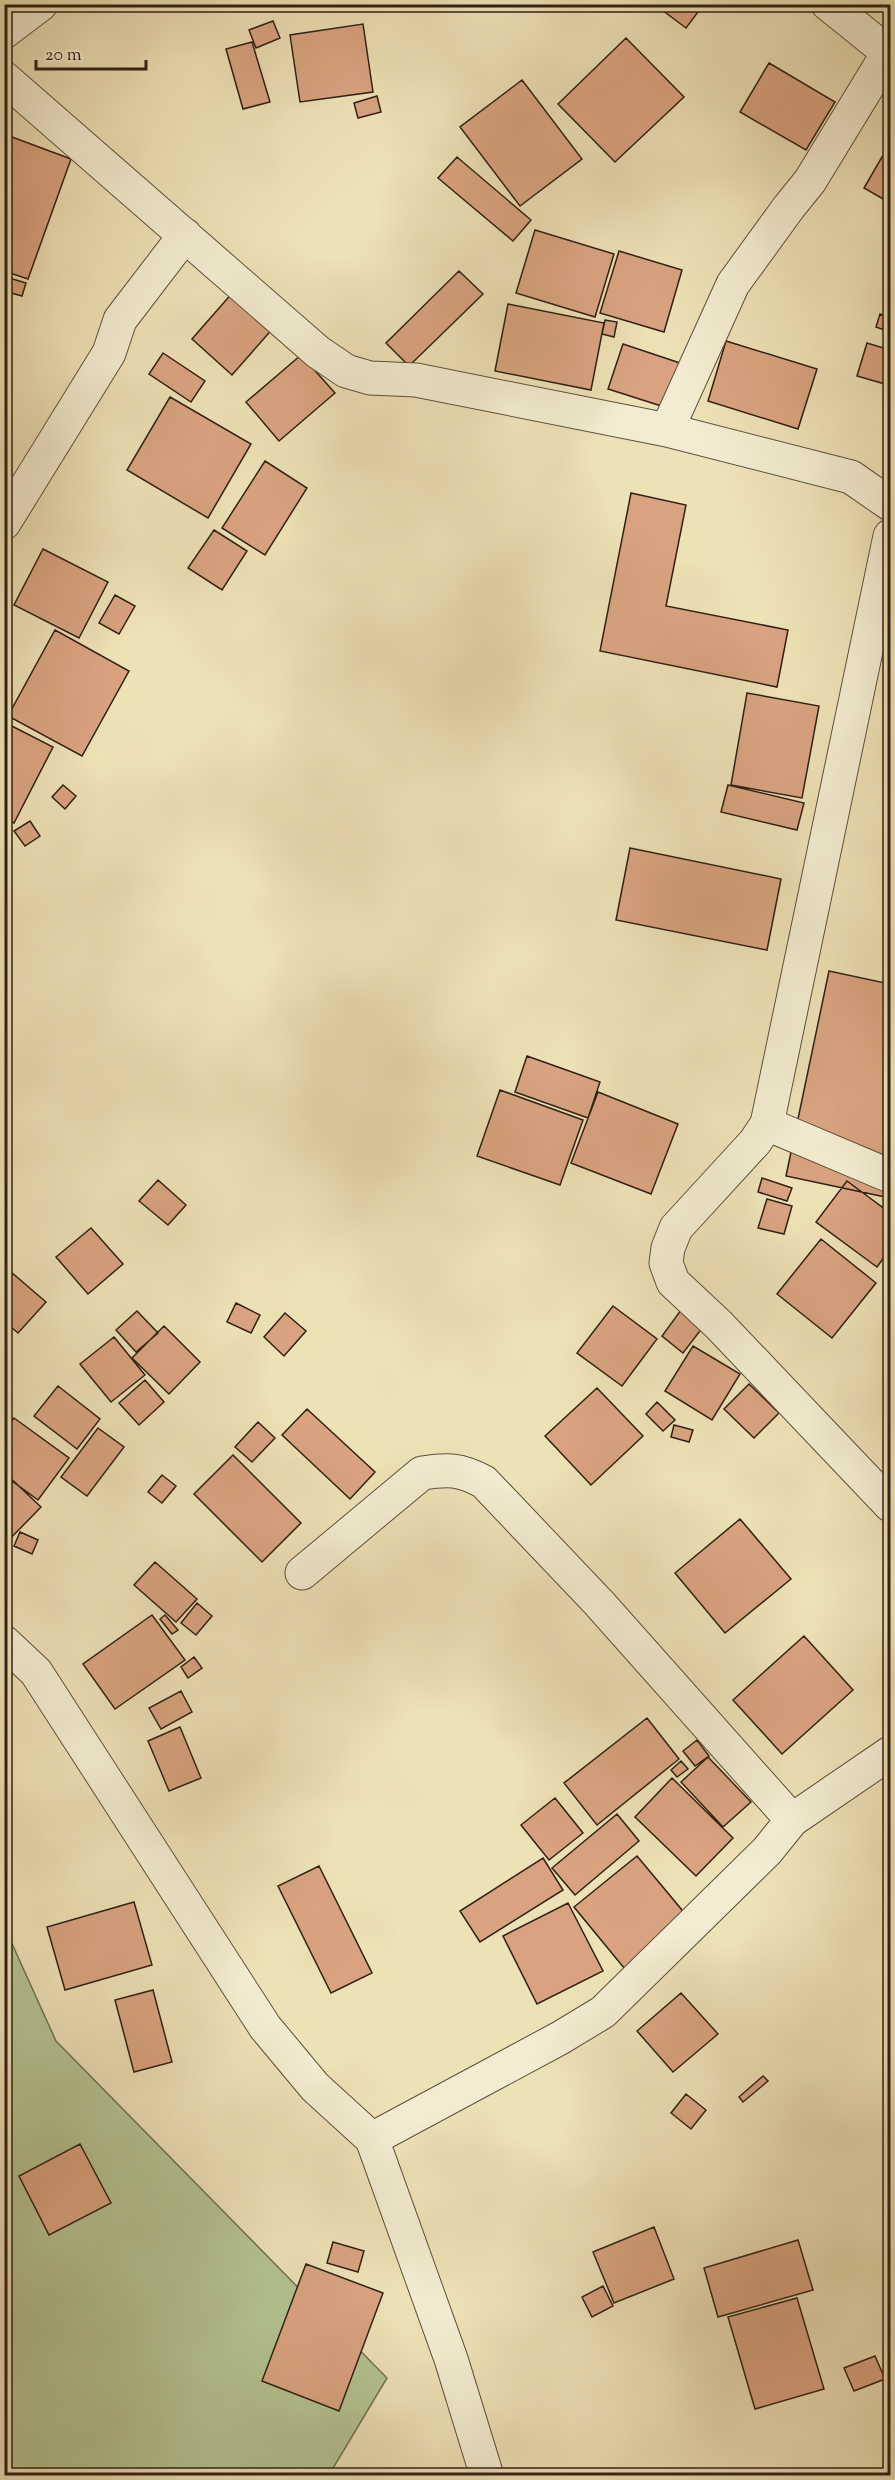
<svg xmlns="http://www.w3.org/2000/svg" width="895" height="2480" font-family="'Sorts Mill Goudy',serif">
	<rect width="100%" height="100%" fill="#ede1b6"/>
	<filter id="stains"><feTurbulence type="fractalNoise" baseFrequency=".00333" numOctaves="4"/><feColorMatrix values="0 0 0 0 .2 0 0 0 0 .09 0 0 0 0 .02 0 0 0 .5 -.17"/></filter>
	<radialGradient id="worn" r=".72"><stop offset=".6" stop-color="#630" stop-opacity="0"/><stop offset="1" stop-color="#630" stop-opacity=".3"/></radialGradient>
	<!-- green -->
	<path fill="#b4c391" stroke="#727252" stroke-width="1.5" d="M4 1926 56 2041 387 2378 329 2475H5Z"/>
	<!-- building -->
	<path fill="#d9a381" stroke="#2f2113" stroke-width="1.5" d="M654 4H704L686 28Z
		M273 21 280 38 256 48 249 30Z
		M363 24 373 92 300 102 290 35Z
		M626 38 684 97 615 162 558 104Z
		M252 42 270 102 243 109 226 49Z
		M769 63 835 102 806 150 740 112Z
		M522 80 582 159 520 206 460 127Z
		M377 96 381 112 358 118 354 103Z
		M4 134 71 159 28 279 4 271Z
		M890 143V203L864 188Z
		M457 157 531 220 513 241 438 178Z
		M535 230 614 254 595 317 516 293Z
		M619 251 682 270 664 332 600 313Z
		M459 271 483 294 409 366 386 343Z
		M6 277 26 283 22 296 4 291Z
		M234 291 274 327 232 375 192 339Z
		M508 304 604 323 591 390 495 371Z
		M880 314 890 318V332L876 327Z
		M605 320 617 322 614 337 602 334Z
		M726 341 817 369 798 429 708 401Z
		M867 343 890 350V366L885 384 857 376Z
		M623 344 692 367 677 411 608 389Z
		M163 353 205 381 191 402 149 374Z
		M301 355 335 393 279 441 246 402Z
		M170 397 251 444 208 518 127 470Z
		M265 461 307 488 265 555 222 528Z
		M631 493 686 505 666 606 788 630 777 687 600 651Z
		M214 530 247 551 222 590 188 568Z
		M43 549 108 582 79 638 14 605Z
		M115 595 135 606 119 634 99 623Z
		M55 630 129 671 82 756 8 716Z
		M747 693 819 706 802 798 731 785Z
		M4 722 53 747 14 823 4 818Z
		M63 785 76 796 65 809 52 797Z
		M728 785 804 803 797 830 721 812Z
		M30 821 40 836 25 846 14 831Z
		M630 848 781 879 767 950 616 920Z
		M829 971 890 984V1198L786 1176Z
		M527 1056 600 1082 588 1118 515 1092Z
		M500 1090 583 1120 560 1185 477 1156Z
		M598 1092 678 1124 651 1194 571 1163Z
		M762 1178 792 1188 787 1201 758 1192Z
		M158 1180 186 1205 168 1225 139 1201Z
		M847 1181 890 1213V1249L877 1267 816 1222Z
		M767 1199 792 1206 784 1234 758 1228Z
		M91 1228 123 1264 88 1294 56 1257Z
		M821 1239 876 1283 832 1338 777 1294Z
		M4 1266 46 1302 18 1333 4 1321Z
		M236 1303 260 1315 251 1333 227 1322Z
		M613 1306 657 1339 622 1386 577 1353Z
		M681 1310 703 1327 683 1353 662 1336Z
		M137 1311 158 1333 136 1352 116 1330Z
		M285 1313 306 1331 284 1356 264 1337Z
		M164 1326 200 1362 169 1394 132 1358Z
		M114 1337 145 1375 111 1402 80 1364Z
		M693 1346 740 1374 712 1420 665 1391Z
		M145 1380 164 1402 139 1425 119 1403Z
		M749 1384 779 1413 754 1438 724 1409Z
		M58 1386 100 1419 77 1449 34 1416Z
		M597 1388 643 1436 591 1485 545 1436Z
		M657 1402 675 1420 663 1431 646 1414Z
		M307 1409 375 1472 350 1499 282 1435Z
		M14 1418 69 1458 38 1500 4 1475V1431Z
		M258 1422 275 1438 252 1462 235 1447Z
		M674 1425 693 1430 689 1442 671 1437Z
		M98 1428 124 1447 87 1496 61 1477Z
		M233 1455 301 1523 262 1562 194 1494Z
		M4 1472 41 1507 4 1545Z
		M162 1475 176 1486 162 1503 148 1492Z
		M740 1519 791 1579 725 1633 675 1573Z
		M20 1532 38 1540 32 1554 14 1546Z
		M155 1562 197 1599 176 1622 134 1585Z
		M197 1603 212 1616 196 1635 181 1623Z
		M152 1615 185 1660 115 1709 83 1664Z
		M165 1615 178 1630 172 1634 160 1619Z
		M804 1636 853 1690 782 1754 733 1700Z
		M194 1657 202 1668 188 1678 181 1667Z
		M181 1691 192 1712 161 1729 149 1708Z
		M647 1718 679 1759 597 1825 564 1783Z
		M180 1727 201 1778 169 1791 148 1741Z
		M697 1740 709 1756 695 1766 683 1751Z
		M708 1757 751 1802 723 1827 681 1782Z
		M681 1761 688 1769 677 1777 671 1770Z
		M672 1778 733 1838 696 1876 635 1817Z
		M555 1798 583 1833 549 1860 521 1825Z
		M617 1814 639 1841 575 1895 552 1868Z
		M637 1856 692 1922 629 1974 574 1907Z
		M543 1858 563 1890 480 1942 460 1911Z
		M319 1866 372 1973 331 1993 278 1886Z
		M134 1902 152 1965 65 1990 47 1927Z
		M568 1903 603 1971 537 2004 503 1936Z
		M153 1990 172 2062 134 2072 115 2000Z
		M681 1993 718 2034 673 2072 637 2031Z
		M763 2076 768 2081 743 2102 739 2097Z
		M686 2094 706 2110 691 2129 671 2113Z
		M80 2144 111 2203 49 2235 19 2176Z
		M654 2227 674 2279 614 2303 593 2252Z
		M798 2240 813 2290 718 2317 704 2268Z
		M333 2242 364 2251 358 2272 327 2263Z
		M306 2264 383 2293 339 2411 262 2381Z
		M603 2286 613 2306 592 2317 582 2297Z
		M797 2298 824 2389 755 2409 728 2317Z
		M875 2356 885 2379 854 2391 844 2368Z"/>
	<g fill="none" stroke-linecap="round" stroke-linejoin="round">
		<defs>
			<path id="minor" d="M828 4 890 54
				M4 32 41 4
				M4 78 318 352 346 371 370 378 416 380 667 430 851 477 890 504
				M667 430 733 284 789 207 810 181 888 53
				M4 523 109 353 120 320 185 235
				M890 536 767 1124 755 1142 676 1228 668 1248 666 1263 673 1282 719 1325 890 1505
				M767 1124 890 1176
				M302 1573 422 1473C448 1469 460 1469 484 1482L599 1603 792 1820
				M4 1642 36 1672 265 2027 315 2087 372 2139 451 2359 487 2476
				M372 2139 560 2038 603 2012 767 1851 792 1820 890 1753"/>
		</defs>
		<!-- minor casing -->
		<use href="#minor" stroke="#5e513c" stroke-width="35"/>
		<!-- minor -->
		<use href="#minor" stroke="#f3ecd0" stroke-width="33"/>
	</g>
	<!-- margin -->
	<rect width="895" height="2480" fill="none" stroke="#ede1b6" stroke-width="24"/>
	<rect x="6" y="6" width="883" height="2468" fill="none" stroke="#2f2113" stroke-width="3"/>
	<rect x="12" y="12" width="871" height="2456" fill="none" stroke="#2f2113" stroke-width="1.5"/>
	<!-- scale -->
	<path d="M36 60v9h110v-9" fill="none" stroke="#2f2113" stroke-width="3"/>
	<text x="45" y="60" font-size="18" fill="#2f2113" stroke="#f3ecd0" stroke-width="4.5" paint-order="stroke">20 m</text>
	<rect width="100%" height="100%" filter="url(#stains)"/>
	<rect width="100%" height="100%" fill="url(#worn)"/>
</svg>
